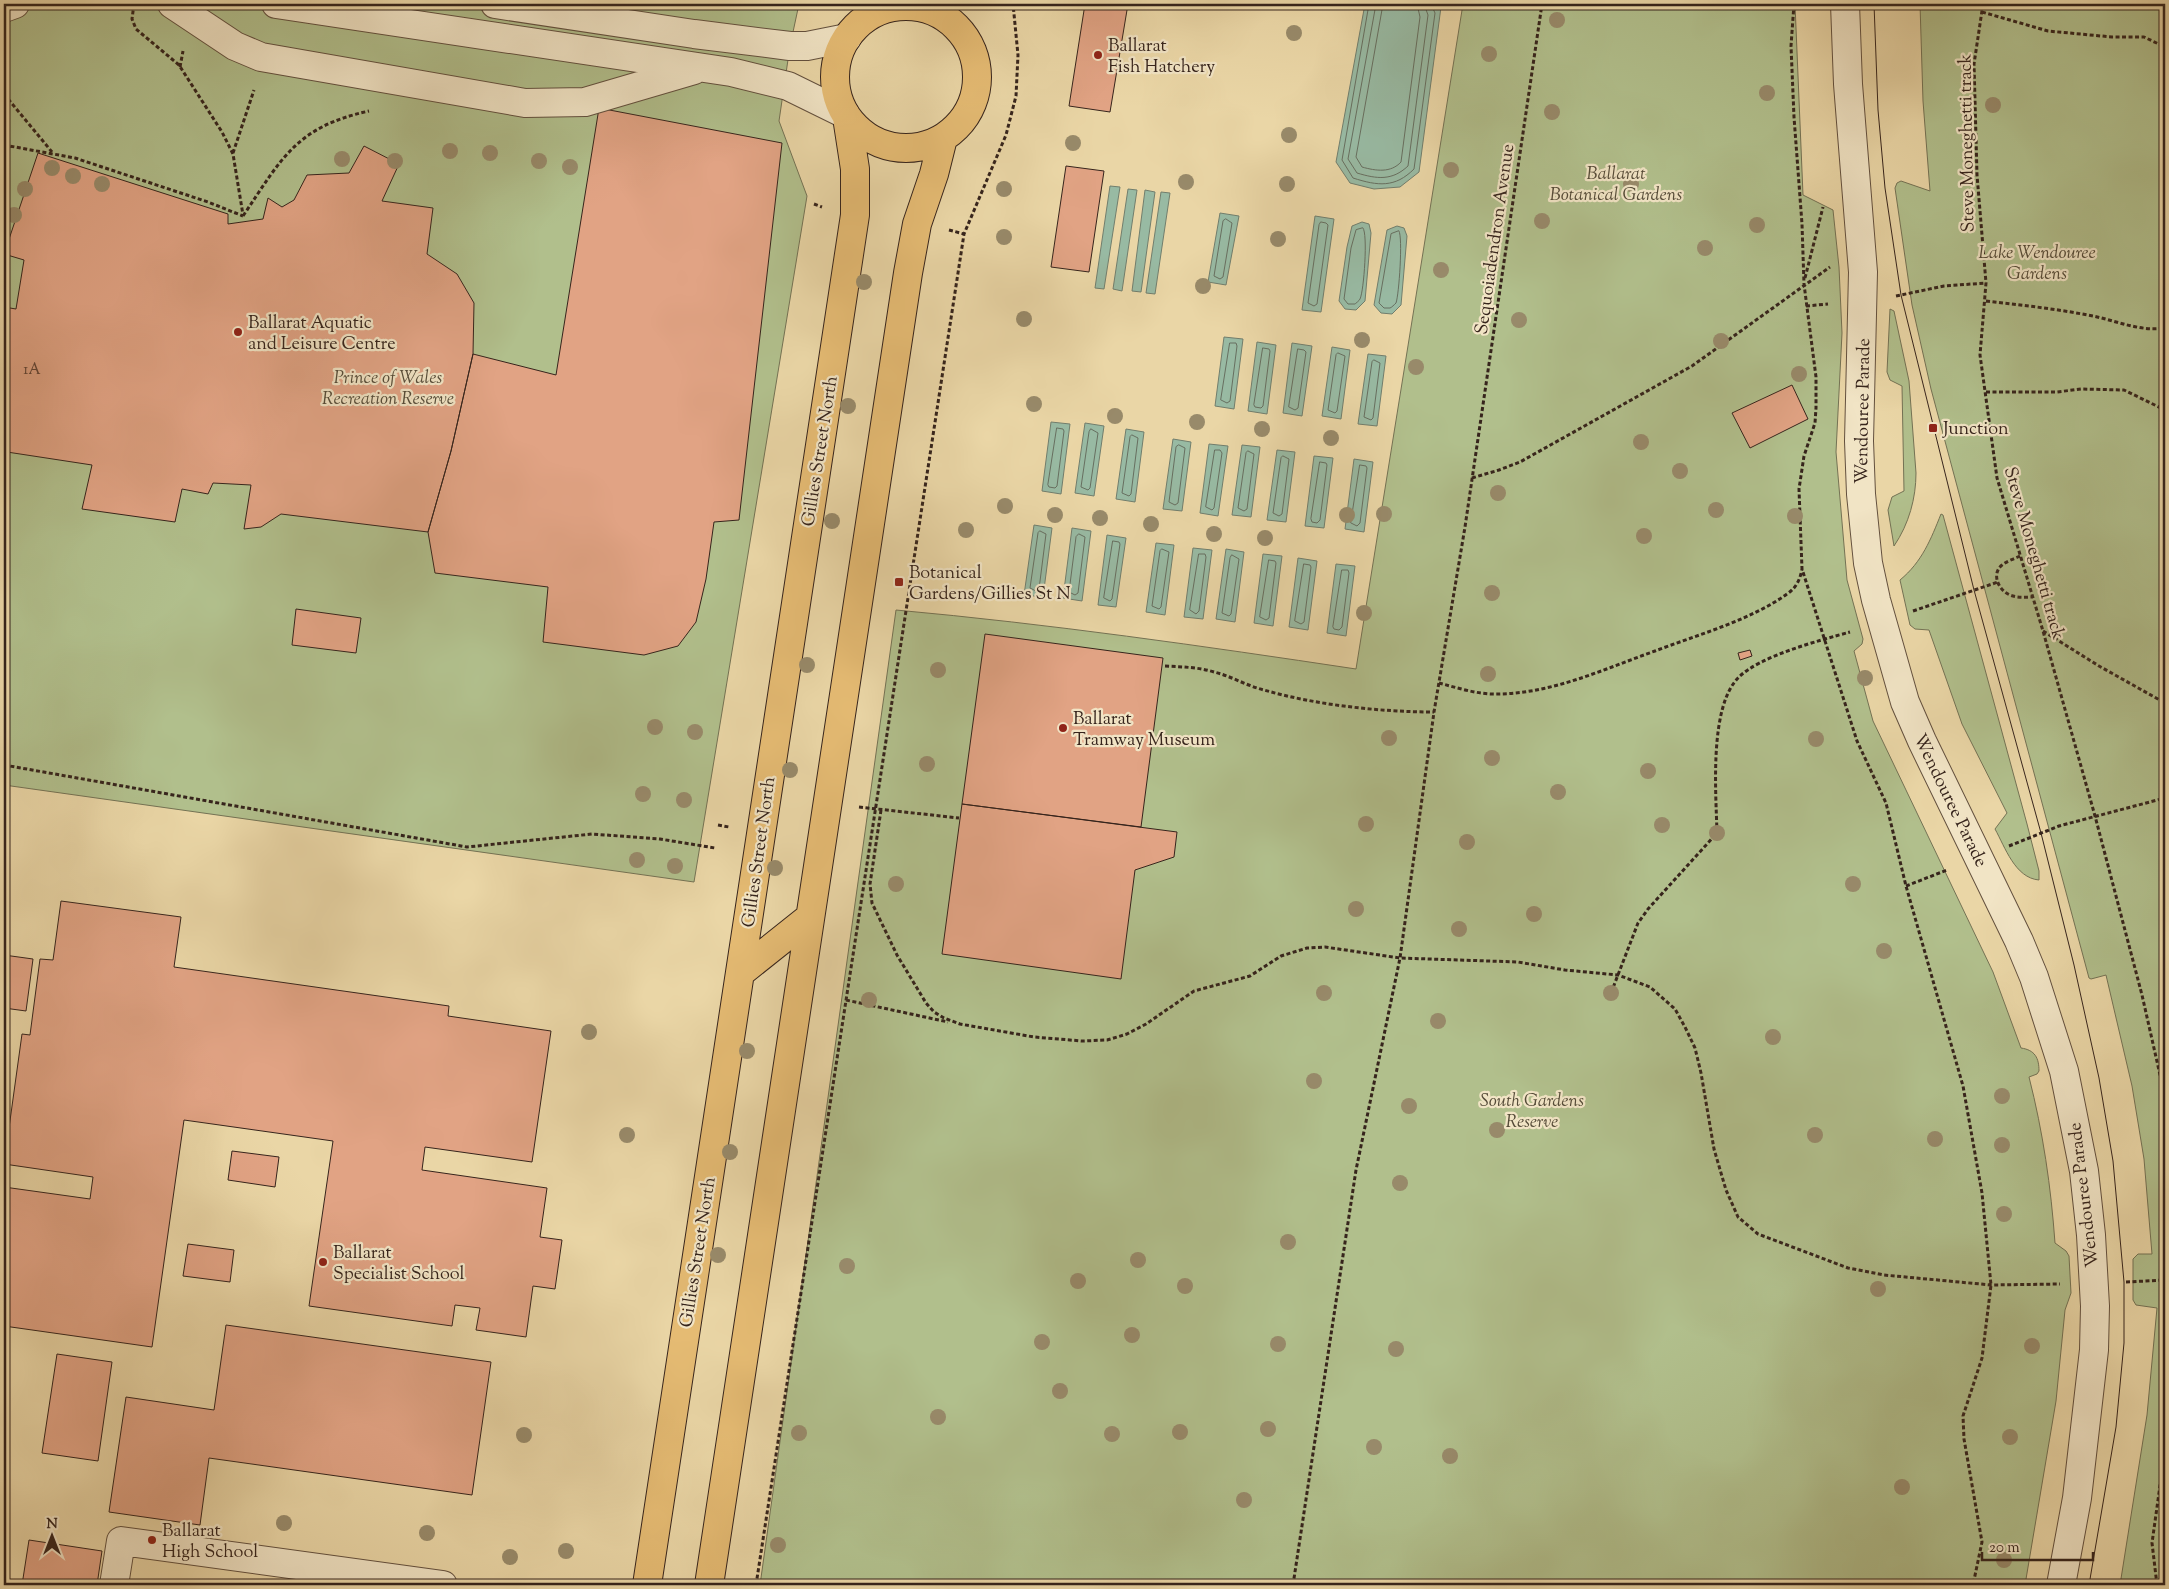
<svg xmlns="http://www.w3.org/2000/svg" width="2169" height="1589" font-family="'Sorts Mill Goudy',serif">
	<rect width="100%" height="100%" fill="#ead6a6"/>
	<filter id="stains"><feTurbulence type="fractalNoise" baseFrequency=".004" numOctaves="4"/><feColorMatrix values="0 0 0 0 .2 0 0 0 0 .09 0 0 0 0 .02 0 0 0 .5 -.17"/></filter>
	<radialGradient id="worn" r=".72"><stop offset=".6" stop-color="#630" stop-opacity="0"/><stop offset="1" stop-color="#630" stop-opacity=".3"/></radialGradient>
	<!-- green -->
	<path fill="#b1bf8c" stroke="#747254" d="M4 4H799L790 46 779 121 807 196 694 882 4 785Z
		M1463 4H1795L1803 195 1833 210 1839 267 1842 333 1836 452 1847 580 1863 639 1862 644 1854 651 1873 721 1993 972 2021 1048C2035 1050 2039 1058 2039 1071L2037 1074 2029 1077C2043 1132 2051 1187 2055 1243L2066 1251 2069 1256 2071 1293 2065 1310 2056 1401 2025 1585H760L896 610C1050 624 1203 646 1356 669Z
		M1920 4H2165V1585H2120L2147 1415 2157 1308 2136 1305 2133 1300V1259L2138 1254H2152L2144 1159 2132 1086 2106 975 2091 979 2089 978 1931 389 1912 305 1895 188 1897 183 1901 181 1930 191 1923 101Z
		M1890 309 1894 311 1909 381 1916 473C1916 498 1909 524 1894 546L1888 510 1892 497 1904 491 1902 386 1890 380 1887 372Z
		M1941 514 1943 515 2027 824 2039 871V880C2015 878 2005 847 1995 829L2007 813 1962 724 1929 630 1915 629 1910 625 1900 580C1922 562 1931 539 1941 514Z"/>
	<!-- water -->
	<path fill="#98baa3" stroke="#717e6d" d="M1365 4H1426L1441 7 1419 172 1400 187 1374 189 1350 183 1336 162Z
		M1110 186 1120 187 1104 289 1095 288Z
		M1128 189 1137 190 1122 291 1113 289Z
		M1145 190 1155 192 1141 292 1132 291Z
		M1161 192 1170 193 1155 294 1146 293Z
		M1220 213 1239 216 1226 285 1208 282Z
		M1315 216 1334 219 1321 312 1302 310Z
		M1362 222 1369 224 1371 233 1365 301 1356 310 1345 309 1339 301 1347 247 1352 226Z
		M1397 226 1404 228 1407 236 1401 305 1392 314 1381 313 1374 305 1387 230Z
		M1224 337 1243 339 1234 409 1215 406Z
		M1257 342 1276 345 1267 414 1248 411Z
		M1292 343 1312 346 1302 416 1283 413Z
		M1332 347 1350 350 1341 419 1322 416Z
		M1368 354 1386 356 1377 426 1358 424Z
		M1051 422 1070 424 1061 494 1042 491Z
		M1085 423 1104 426 1094 496 1075 493Z
		M1126 429 1144 432 1135 502 1116 499Z
		M1173 439 1191 442 1182 511 1163 509Z
		M1209 444 1228 446 1218 516 1200 513Z
		M1242 445 1260 447 1251 517 1232 515Z
		M1277 450 1295 452 1286 522 1267 520Z
		M1314 456 1333 458 1324 528 1305 526Z
		M1354 459 1373 462 1364 532 1345 529Z
		M1034 525 1052 528 1043 597 1024 595Z
		M1072 528 1091 531 1082 601 1063 598Z
		M1107 535 1126 538 1116 607 1098 605Z
		M1156 543 1174 545 1165 615 1146 612Z
		M1193 548 1212 550 1203 619 1184 617Z
		M1226 549 1244 552 1235 622 1216 619Z
		M1263 554 1282 556 1273 626 1254 623Z
		M1298 558 1317 561 1308 630 1289 627Z
		M1336 564 1355 566 1346 636 1327 633Z"/>
	<g fill="none" stroke-linecap="round" stroke-linejoin="round">
		<!-- shore -->
		<path stroke="#676f60" stroke-width="1" d="M1369 4 1342 160 1353 178C1378 186 1395 188 1414 169L1435 13 1431 4
			M1376 4 1348 159 1357 173C1377 179 1392 181 1408 166L1428 15 1424 4
			M1383 4 1356 157 1362 167C1376 171 1391 173 1401 162L1420 17 1417 4
			M1226 219 1232 223 1223 277 1220 279 1214 276 1223 221Z
			M1321 222 1326 223 1328 225 1317 304 1314 306 1308 303 1319 225Z
			M1363 228C1368 233 1364 291 1360 299 1360 300 1355 304 1355 304H1348L1344 299 1351 248 1356 230Z
			M1399 231C1403 237 1399 295 1396 303 1395 304 1391 308 1390 308H1384L1379 303 1391 234Z
			M1230 343H1236L1237 346 1230 401 1227 403 1221 400Z
			M1263 348 1269 349 1270 351 1263 406 1261 408 1255 407 1254 405Z
			M1298 349 1304 350 1306 352 1298 408 1295 410 1289 407Z
			M1338 353 1345 356 1337 411 1335 413 1328 410 1336 355Z
			M1374 360 1380 363 1373 418 1371 420 1364 417 1372 362Z
			M1057 428 1063 429 1064 431 1057 486 1055 488 1049 487 1048 485Z
			M1091 429 1098 433 1090 488 1088 490 1081 487 1089 432Z
			M1132 435 1138 438 1131 494 1129 496 1122 493 1130 437Z
			M1179 445 1185 448 1178 503 1175 505 1169 502 1176 447Z
			M1215 450H1220L1222 453 1214 508 1212 510 1206 507Z
			M1248 451 1254 454 1247 509 1244 511 1238 508 1246 453Z
			M1283 456 1289 459 1282 514 1279 516 1273 513 1281 458Z
			M1320 462 1326 463 1327 465 1320 520 1317 523 1312 522 1311 519Z
			M1360 465 1366 466 1367 468 1360 523 1357 526 1351 523Z
			M1040 531 1046 534 1039 589 1036 591 1030 588 1038 533Z
			M1079 534 1085 537 1078 593 1075 595 1069 592 1076 537Z
			M1113 541 1119 542 1120 544 1112 599 1110 601 1104 598Z
			M1162 549 1169 552 1161 607 1159 609 1152 606 1160 551Z
			M1199 554H1205L1206 557 1199 611 1196 614 1190 610Z
			M1232 555 1239 559 1231 614 1229 616 1222 613 1230 558Z
			M1269 560 1275 561 1276 563 1269 618 1266 620 1260 617Z
			M1304 564 1310 565 1311 567 1304 622 1301 624 1295 621Z
			M1342 570H1348L1349 573 1342 627 1339 630 1334 629 1333 627Z"/>
	</g>
	<!-- building -->
	<path fill="#e1a384" stroke="#36241c" d="M1085 4H1128L1110 112 1069 106Z
		M599 108 782 143 739 520 714 522 706 579 696 622 678 646 644 655 543 642 548 587 435 573 428 532 451 451 473 354 556 375Z
		M364 146 399 164 382 201 433 208 427 254 457 274 474 303 473 354 451 451 428 532 281 514 261 527 244 529 251 485 213 483 208 494 182 489 175 522 82 509 92 465 7 452 4 460V307L16 309 24 260 4 254 38 153 228 214V224L263 219 268 198 282 207 294 200 307 175 349 173Z
		M1066 166 1104 171 1089 272 1051 267Z
		M1792 385 1808 419 1750 448 1732 413Z
		M296 609 361 618 356 653 292 645Z
		M985 634 1163 658 1141 827 962 804Z
		M1750 650 1752 656 1740 660 1738 653Z
		M962 804 1177 832 1174 857 1135 870 1121 979 942 954Z
		M61 901 181 917 174 967 449 1006 448 1016 551 1031 532 1162 425 1147 422 1170 547 1188 540 1237 562 1240 555 1289 533 1286 526 1337 476 1330 480 1308 455 1305 452 1326 309 1306 333 1141 184 1120 152 1347 4 1326V1187L90 1199 93 1177 4 1164 22 1034 30 1035 40 959 53 960Z
		M4 955 33 959 26 1011 4 1008Z
		M232 1151 279 1157 275 1187 228 1180Z
		M188 1244 234 1250 230 1282 183 1276Z
		M226 1325 491 1362 472 1495 209 1458 200 1525 109 1512 126 1397 214 1410Z
		M57 1354 112 1362 98 1461 42 1453Z
		M29 1540 102 1551 97 1585H22Z"/>
	<g fill="none" stroke-linecap="round" stroke-linejoin="round">
		<defs>
			<path id="minor" d="M172 4 235 46 261 57 525 103 585 102 694 70
				M276 4 731 72 788 86 845 114
				M495 4 694 34 790 46H807L847 38
				M1845 4 1848 84 1863 272 1859 441 1861 494 1868 563 1876 600 1905 702 1922 741 2019 941 2034 977 2064 1071 2084 1171 2091 1235 2095 1306 2094 1350 2077 1498 2061 1585
				M4 8 15 4
				M114 1585 121 1541 443 1585"/>
			<path id="major" d="M835 77a71 71 0 1 1 142 0a71 71 0 1 1-142 0Z
				M740 973 809 918
				M647 1585 855 215V169L847 117
				M709 1585 908 273 917 224 934 174 943 138"/>
		</defs>
		<!-- minor casing -->
		<use href="#minor" stroke="#63503e" stroke-width="30"/>
		<!-- major casing -->
		<use href="#major" stroke="#36241c" stroke-width="30"/>
		<!-- path -->
		<path stroke="#36241c" stroke-width="3" stroke-dasharray="4 2.5" stroke-linecap="butt" d="M134 4 132 19 136 29 179 65 222 132 233 154 243 215
			M1794 4 1791 46 1794 117 1802 224 1804 284 1816 377V408L1815 423 1804 456 1799 489 1802 569 1857 741 1886 803 1906 886 1963 1086 1982 1193 1991 1285 1982 1358 1963 1416 1964 1439 1982 1542 1973 1585
			M1983 4 1974 64 1977 175 1986 283 1980 355 1997 478 2043 631 2095 816 2142 995 2165 1097
			M1982 12 2048 31 2112 37H2144L2165 47
			M180 67 183 51
			M4 94 52 152
			M4 145 75 158 208 202 243 216
			M233 153 254 90
			M4 180 8 146
			M814 204 822 207
			M243 216C282 158 296 127 369 111
			M949 230 964 234
			M1805 278 1823 207
			M1896 296 1944 286 1986 283
			M1986 301C2022 305 2057 309 2093 316 2117 321 2141 332 2165 328
			M1806 306 1828 304
			M1986 392H2057L2081 389 2124 390 2165 410
			M1472 478 1499 470 1520 462 1692 366 1830 267
			M2020 556C2014 559 2007 561 2002 565 1990 575 2000 593 2013 596 2019 598 2026 597 2033 597
			M1913 611 1998 582
			M2043 631 2099 666 2165 703
			M1165 666C1182 667 1198 667 1214 672 1231 676 1247 686 1264 690 1316 705 1380 712 1434 712
			M1439 683C1458 688 1479 695 1499 694 1554 693 1604 669 1655 651 1697 635 1751 620 1787 594 1796 588 1800 580 1802 569
			M4 765 467 847 592 834 660 839 715 848
			M859 807 959 818
			M881 810 870 884 872 903 897 955 926 1003 934 1012 944 1018 960 1024 1034 1037 1082 1041 1107 1040 1127 1034 1146 1024 1194 991 1250 976 1281 956 1307 948 1325 947 1400 958 1518 962 1565 970 1618 975 1650 987 1675 1009 1685 1027 1695 1048 1701 1073 1714 1149 1726 1190 1738 1217 1758 1234 1848 1268 1884 1275 1991 1285 2060 1284
			M718 825 729 827
			M2009 846 2059 826 2165 798
			M1906 886 1947 870
			M1611 993 1638 923 1648 909 1717 833C1716 793 1709 708 1738 678 1759 656 1821 640 1850 632
			M846 1000 948 1022
			M2126 1282 2165 1280
			M756 1585 964 234 1006 135 1016 96 1018 55 1013 4
			M1293 1585 1356 1170 1400 958 1434 712 1465 527 1542 4
			M2157 1585 2152 1543 2165 1450"/>
		<!-- minor -->
		<use href="#minor" stroke="#f1e4c5" stroke-width="28"/>
		<!-- major -->
		<use href="#major" stroke="#e5bb73" stroke-width="28"/>
		<!-- tram -->
		<path stroke="#36241c" stroke-width="1" d="M1874 4 1878 110 1885 188 1901 295 1974 590 2041 833 2074 965 2099 1078 2113 1161 2124 1282V1343L2116 1427 2089 1585"/>
	</g>
	<!-- trees -->
	<g fill="#988a6a">
		<circle cx="1557" cy="20" r="8"/>
		<circle cx="1294" cy="33" r="8"/>
		<circle cx="1489" cy="54" r="8"/>
		<circle cx="1767" cy="93" r="8"/>
		<circle cx="1993" cy="105" r="8"/>
		<circle cx="1552" cy="112" r="8"/>
		<circle cx="1289" cy="135" r="8"/>
		<circle cx="1073" cy="143" r="8"/>
		<circle cx="450" cy="151" r="8"/>
		<circle cx="490" cy="153" r="8"/>
		<circle cx="342" cy="159" r="8"/>
		<circle cx="395" cy="161" r="8"/>
		<circle cx="539" cy="161" r="8"/>
		<circle cx="570" cy="167" r="8"/>
		<circle cx="52" cy="168" r="8"/>
		<circle cx="1451" cy="170" r="8"/>
		<circle cx="73" cy="176" r="8"/>
		<circle cx="1186" cy="182" r="8"/>
		<circle cx="102" cy="184" r="8"/>
		<circle cx="1287" cy="184" r="8"/>
		<circle cx="1631" cy="184" r="8"/>
		<circle cx="25" cy="189" r="8"/>
		<circle cx="1004" cy="189" r="8"/>
		<circle cx="14" cy="215" r="8"/>
		<circle cx="1542" cy="221" r="8"/>
		<circle cx="1757" cy="225" r="8"/>
		<circle cx="1004" cy="237" r="8"/>
		<circle cx="1278" cy="239" r="8"/>
		<circle cx="1705" cy="248" r="8"/>
		<circle cx="1441" cy="270" r="8"/>
		<circle cx="864" cy="282" r="8"/>
		<circle cx="1203" cy="286" r="8"/>
		<circle cx="1024" cy="319" r="8"/>
		<circle cx="1519" cy="320" r="8"/>
		<circle cx="1362" cy="340" r="8"/>
		<circle cx="1721" cy="341" r="8"/>
		<circle cx="1416" cy="367" r="8"/>
		<circle cx="1799" cy="374" r="8"/>
		<circle cx="1034" cy="404" r="8"/>
		<circle cx="848" cy="406" r="8"/>
		<circle cx="1115" cy="416" r="8"/>
		<circle cx="1197" cy="422" r="8"/>
		<circle cx="1262" cy="429" r="8"/>
		<circle cx="1331" cy="438" r="8"/>
		<circle cx="1641" cy="442" r="8"/>
		<circle cx="1680" cy="471" r="8"/>
		<circle cx="1498" cy="493" r="8"/>
		<circle cx="1005" cy="506" r="8"/>
		<circle cx="1716" cy="510" r="8"/>
		<circle cx="1384" cy="514" r="8"/>
		<circle cx="1055" cy="515" r="8"/>
		<circle cx="1347" cy="515" r="8"/>
		<circle cx="1795" cy="516" r="8"/>
		<circle cx="1100" cy="518" r="8"/>
		<circle cx="832" cy="521" r="8"/>
		<circle cx="1151" cy="524" r="8"/>
		<circle cx="966" cy="530" r="8"/>
		<circle cx="1214" cy="534" r="8"/>
		<circle cx="1644" cy="536" r="8"/>
		<circle cx="1265" cy="538" r="8"/>
		<circle cx="1492" cy="593" r="8"/>
		<circle cx="1364" cy="613" r="8"/>
		<circle cx="807" cy="665" r="8"/>
		<circle cx="938" cy="670" r="8"/>
		<circle cx="1488" cy="674" r="8"/>
		<circle cx="1865" cy="678" r="8"/>
		<circle cx="655" cy="727" r="8"/>
		<circle cx="695" cy="732" r="8"/>
		<circle cx="1389" cy="738" r="8"/>
		<circle cx="1816" cy="739" r="8"/>
		<circle cx="1492" cy="758" r="8"/>
		<circle cx="927" cy="764" r="8"/>
		<circle cx="790" cy="770" r="8"/>
		<circle cx="1648" cy="771" r="8"/>
		<circle cx="1558" cy="792" r="8"/>
		<circle cx="643" cy="794" r="8"/>
		<circle cx="684" cy="800" r="8"/>
		<circle cx="1366" cy="824" r="8"/>
		<circle cx="1662" cy="825" r="8"/>
		<circle cx="1717" cy="833" r="8"/>
		<circle cx="1467" cy="842" r="8"/>
		<circle cx="637" cy="860" r="8"/>
		<circle cx="675" cy="866" r="8"/>
		<circle cx="775" cy="868" r="8"/>
		<circle cx="896" cy="884" r="8"/>
		<circle cx="1853" cy="884" r="8"/>
		<circle cx="1356" cy="909" r="8"/>
		<circle cx="1534" cy="914" r="8"/>
		<circle cx="1459" cy="929" r="8"/>
		<circle cx="1884" cy="951" r="8"/>
		<circle cx="1324" cy="993" r="8"/>
		<circle cx="1611" cy="993" r="8"/>
		<circle cx="869" cy="1000" r="8"/>
		<circle cx="1438" cy="1021" r="8"/>
		<circle cx="589" cy="1032" r="8"/>
		<circle cx="1773" cy="1037" r="8"/>
		<circle cx="747" cy="1051" r="8"/>
		<circle cx="1314" cy="1081" r="8"/>
		<circle cx="2002" cy="1096" r="8"/>
		<circle cx="1409" cy="1106" r="8"/>
		<circle cx="1497" cy="1130" r="8"/>
		<circle cx="627" cy="1135" r="8"/>
		<circle cx="1815" cy="1135" r="8"/>
		<circle cx="1935" cy="1139" r="8"/>
		<circle cx="2002" cy="1145" r="8"/>
		<circle cx="730" cy="1152" r="8"/>
		<circle cx="1400" cy="1183" r="8"/>
		<circle cx="2004" cy="1214" r="8"/>
		<circle cx="1288" cy="1242" r="8"/>
		<circle cx="718" cy="1255" r="8"/>
		<circle cx="1138" cy="1260" r="8"/>
		<circle cx="847" cy="1266" r="8"/>
		<circle cx="1078" cy="1281" r="8"/>
		<circle cx="1185" cy="1286" r="8"/>
		<circle cx="1878" cy="1289" r="8"/>
		<circle cx="1132" cy="1335" r="8"/>
		<circle cx="1042" cy="1342" r="8"/>
		<circle cx="1278" cy="1344" r="8"/>
		<circle cx="2032" cy="1346" r="8"/>
		<circle cx="1396" cy="1349" r="8"/>
		<circle cx="1060" cy="1391" r="8"/>
		<circle cx="938" cy="1417" r="8"/>
		<circle cx="1268" cy="1429" r="8"/>
		<circle cx="1180" cy="1432" r="8"/>
		<circle cx="799" cy="1433" r="8"/>
		<circle cx="1112" cy="1434" r="8"/>
		<circle cx="524" cy="1435" r="8"/>
		<circle cx="2010" cy="1437" r="8"/>
		<circle cx="1374" cy="1447" r="8"/>
		<circle cx="1450" cy="1456" r="8"/>
		<circle cx="1902" cy="1487" r="8"/>
		<circle cx="1244" cy="1500" r="8"/>
		<circle cx="284" cy="1523" r="8"/>
		<circle cx="427" cy="1533" r="8"/>
		<circle cx="778" cy="1545" r="8"/>
		<circle cx="566" cy="1551" r="8"/>
		<circle cx="510" cy="1557" r="8"/>
		<circle cx="2004" cy="1560" r="8"/>
	</g>
	<!-- markers -->
	<g fill="#8f2418" stroke="#f1e4c5" stroke-width="2">
		<circle cx="1098" cy="55" r="5"/>
		<circle cx="238" cy="332" r="5"/>
		<rect x="1928" y="423" width="10" height="10" rx="2.5"/>
		<rect x="894" y="577" width="10" height="10" rx="2.5"/>
		<circle cx="1063" cy="728" r="5"/>
		<circle cx="323" cy="1262" r="5"/>
		<circle cx="152" cy="1540" r="5"/>
	</g>
	<g text-anchor="middle" stroke-width="4.5" stroke-linejoin="round" paint-order="stroke">
		<!-- number labels -->
		<g font-size="15" fill="#614436">
			<text x="32" y="374">1A</text>
		</g>
		<!-- poi labels -->
		<g font-size="18" fill="#36241c" stroke="#f1e4c5" text-anchor="start">
			<text x="1108" y="51">Ballarat<tspan x="1108" dy="21">Fish Hatchery</tspan></text>
			<text x="248" y="328">Ballarat Aquatic<tspan x="248" dy="21">and Leisure Centre</tspan></text>
			<text x="1943" y="434">Junction</text>
			<text x="909" y="578">Botanical<tspan x="909" dy="21">Gardens/Gillies St N</tspan></text>
			<text x="1073" y="724">Ballarat<tspan x="1073" dy="21">Tramway Museum</tspan></text>
			<text x="333" y="1258">Ballarat<tspan x="333" dy="21">Specialist School</tspan></text>
			<text x="162" y="1536">Ballarat<tspan x="162" dy="21">High School</tspan></text>
		</g>
		<!-- street labels -->
		<g font-size="18" fill="#36241c" stroke="#f1e4c5">
			<text transform="translate(1966 143) rotate(-91)" y="6">Steve Moneghetti track</text>
			<text transform="translate(1494 239) rotate(-82)" y="6">Sequoiadendron Avenue</text>
			<text transform="translate(1862 411) rotate(-89)" y="6">Wendouree Parade</text>
			<text transform="translate(819 451) rotate(-81)" y="6">Gillies Street North</text>
			<text transform="translate(2035 553) rotate(74)" y="6">Steve Moneghetti track</text>
			<text transform="translate(1951 800) rotate(64)" y="6">Wendouree Parade</text>
			<text transform="translate(758 852) rotate(-82)" y="6">Gillies Street North</text>
			<text transform="translate(2083 1195) rotate(-97)" y="6">Wendouree Parade</text>
			<text transform="translate(697 1252) rotate(-81)" y="6">Gillies Street North</text>
		</g>
		<!-- park labels -->
		<g font-size="18" font-style="italic" fill="#554b38" stroke="#f1e4c5">
			<text x="1616" y="179">Ballarat<tspan x="1616" dy="21">Botanical Gardens</tspan></text>
			<text x="2037" y="258">Lake Wendouree<tspan x="2037" dy="21">Gardens</tspan></text>
			<text x="388" y="383">Prince of Wales<tspan x="388" dy="21">Recreation Reserve</tspan></text>
			<text x="1532" y="1106">South Gardens<tspan x="1532" dy="21">Reserve</tspan></text>
		</g>
	</g>
	<!-- margin -->
	<rect width="2169" height="1589" fill="none" stroke="#ead6a6" stroke-width="20"/>
	<rect x="5" y="5" width="2159" height="1579" fill="none" stroke="#36241c" stroke-width="2.5"/>
	<rect x="10" y="10" width="2149" height="1569" fill="none" stroke="#36241c"/>
	<!-- north arrow -->
	<g transform="translate(52 1536)" stroke="#f1e4c5" stroke-width="4" paint-order="stroke">
	<path d="M0-4L9 19L0 12L-9 19Z" fill="#36241c"/>
	<text y="-8" font-size="14" font-weight="bold" text-anchor="middle" fill="#36241c">N</text>
	</g>
	<!-- scale -->
	<path d="M1982 1552v8h111v-8" fill="none" stroke="#36241c" stroke-width="2.5"/>
	<text x="1989" y="1552" font-size="15" fill="#36241c" stroke="#f1e4c5" stroke-width="4" paint-order="stroke">20 m</text>
	<rect width="100%" height="100%" filter="url(#stains)"/>
	<rect width="100%" height="100%" fill="url(#worn)"/>
</svg>
